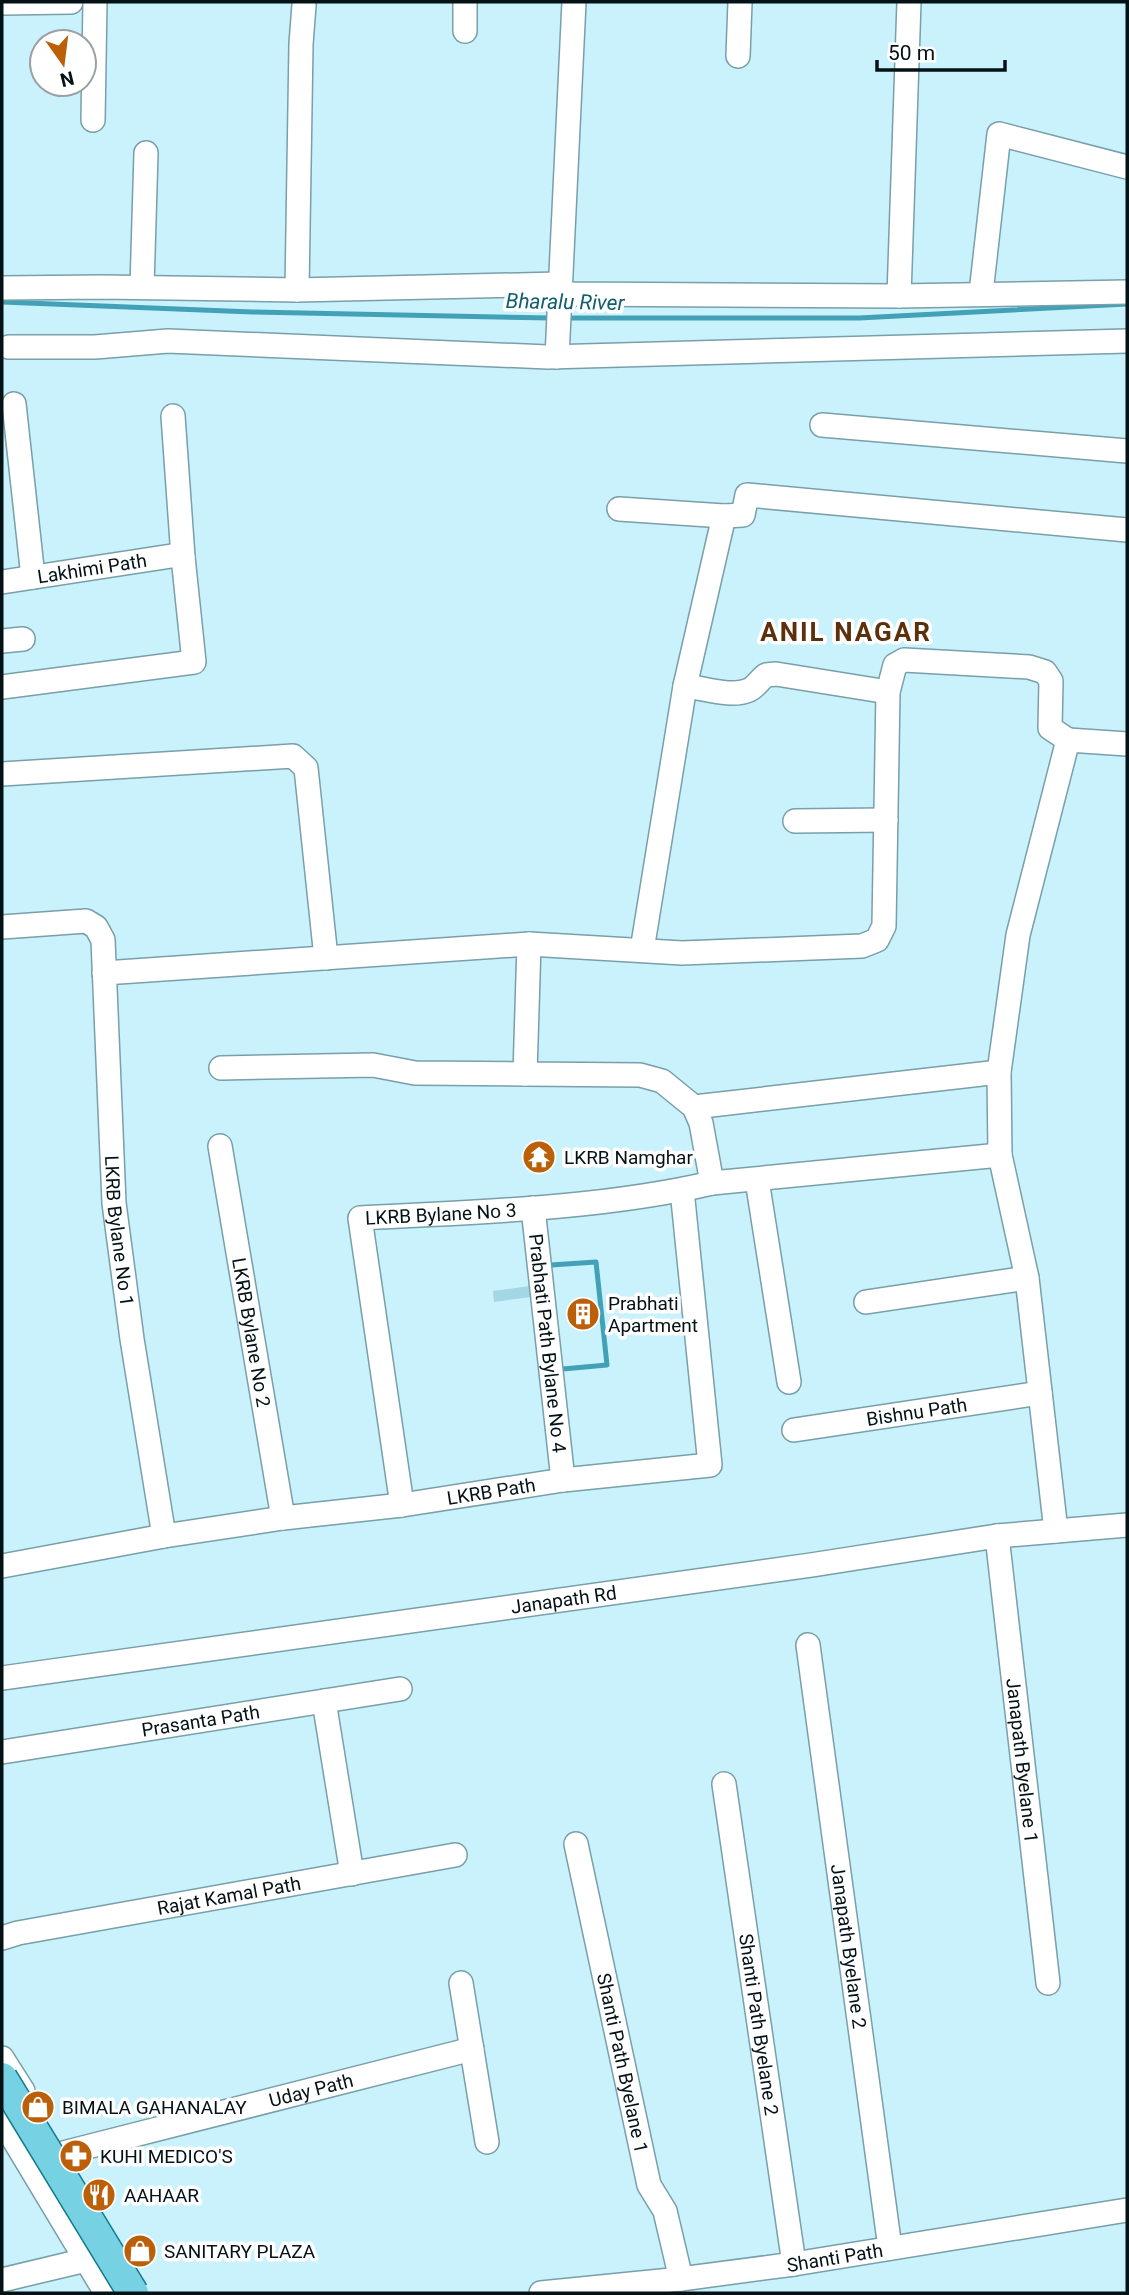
<svg xmlns="http://www.w3.org/2000/svg" width="1129" height="2295" font-family="Roboto,sans-serif">
	<rect width="100%" height="100%" fill="#c9f2fc"/>
	<!-- green -->
	<path fill="#a3d7e5" d="M530 1286 531 1297 494 1302 493 1291Z"/>
	<g fill="none" stroke-linecap="round" stroke-linejoin="round">
		<!-- stream -->
		<path stroke="#42a1b7" stroke-width="5" d="M2 302 252 312 551 318
			M565 318H859L1127 304
			M551 1265 596 1262 607 1365 563 1369"/>
		<defs>
			<g id="minor">
				<path d="M2 3 71 2"/>
				<path d="M465 31V2"/>
				<path d="M738 56 740 2"/>
				<path d="M93 120 95 2"/>
				<path d="M142 287 146 153"/>
				<path d="M2 288 102 287 297 290 559 284 567 294 899 296 1127 292"/>
				<path d="M297 290 301 44 304 5"/>
				<path d="M981 293 999 134 1127 167"/>
				<path d="M899 296 909 2"/>
				<path d="M9 347H95L168 341 548 357 1127 341"/>
				<path d="M557 357 574 2"/>
				<path d="M14 404 33 577"/>
				<path d="M822 425 1127 451"/>
				<path d="M619 509 724 516 743 515 747 495 1127 530"/>
				<path id="s1" d="M2 582 178 555 183 557"/>
				<path d="M2 641 23 639"/>
				<path d="M685 686C704 688 732 698 749 690 756 687 760 679 766 675L776 674 888 692"/>
				<path d="M2 687 194 662 183 557 173 416"/>
				<path d="M2 774 293 756 306 768 326 958"/>
				<path d="M795 821 886 820"/>
				<path id="s2" d="M2 927 86 921 96 927 103 940 114 1203 132 1339 164 1536"/>
				<path d="M529 944 525 1074 640 1075 662 1081 694 1107 701 1123 712 1183"/>
				<path d="M642 950 685 686 724 516"/>
				<path d="M104 973 529 944 682 953 862 946 877 940 884 926 888 692 895 665 904 660 1029 667 1045 672 1051 681 1050 728 1068 740"/>
				<path d="M221 1068 373 1065 415 1073 525 1074"/>
				<path d="M694 1107 999 1072"/>
				<path id="s3" d="M220 1146 283 1518"/>
				<path d="M757 1180 789 1382"/>
				<path id="s4" d="M533 1208 563 1480"/>
				<path d="M866 1302 1027 1278"/>
				<path id="s5" d="M794 1430 1040 1393"/>
				<path id="s6" d="M402 1505 360 1218C475 1212 600 1209 712 1183L1000 1155"/>
				<path d="M1056 1531 1027 1278 1000 1155 999 1072 1018 935 1068 740 1127 744"/>
				<path id="s7" d="M997 1536 1048 1983"/>
				<path id="s8" d="M2 1566 164 1536 283 1518 402 1505 563 1480 710 1465 682 1190"/>
				<path id="s9" d="M808 1645 890 2248"/>
				<path id="s10" d="M2 1678 811 1565 997 1536 1127 1525"/>
				<path d="M324 1701 352 1874"/>
				<path id="s11" d="M2 1752 400 1689"/>
				<path id="s12" d="M724 1784 794 2264"/>
				<path id="s13" d="M576 1844 649 2185 665 2211 681 2279"/>
				<path id="s14" d="M2 1938 18 1933 455 1855"/>
				<path d="M461 1983 487 2142"/>
				<path d="M2 2058 23 2091"/>
				<path d="M2 2120 106 2293"/>
				<path id="s15" d="M28 2162 472 2049"/>
				<path d="M2 2280 86 2260"/>
				<path id="s16" d="M541 2293 681 2279 794 2264 1127 2210"/>
			</g>
		</defs>
		<!-- minor casing -->
		<use href="#minor" stroke="#799fa9" stroke-width="26"/>
		<!-- minor -->
		<use href="#minor" stroke="#fff" stroke-width="23"/>
		<defs>
			<path id="major-bridge" d="M2 2078 133 2293"/>
		</defs>
		<!-- major-bridge casing -->
		<use href="#major-bridge" stroke="#127a8e" stroke-width="33" stroke-linecap="butt"/>
		<!-- major-bridge -->
		<use href="#major-bridge" stroke="#76d1e2" stroke-width="30"/>
	</g>
	<!-- icons -->
	<defs>
		<symbol id="temple-disc" viewBox="-11 -11 22 22"><circle r="9.5" fill="#bb5f08" stroke="#fff"/><path d="M0-6L5-2H3V0L6.5 2.5H4V6H1.5V3h-3V6H-4V2.5H-6.5L-3 0V-2H-5Z" fill="#fff"/></symbol>
		<symbol id="building-disc" viewBox="-11 -11 22 22"><circle r="9.5" fill="#bb5f08" stroke="#fff"/><path d="M-4-6H4V6H1V3H-1V6H-4ZM-2.5-4.3h1.7v1.8h-1.7ZM.8-4.3h1.7v1.8H.8ZM-2.5-1h1.7V.8h-1.7ZM.8-1h1.7V.8H.8Z" fill="#fff"/></symbol>
		<symbol id="shop-disc" viewBox="-11 -11 22 22"><circle r="9.5" fill="#bb5f08" stroke="#fff"/><path d="M-5-2.5h2.3a2.7 3.5 0 0 1 5.4 0H5L5.5 6h-11ZM-1.5-2.5h3a1.5 2.3 0 0 0-3 0Z" fill="#fff"/></symbol>
		<symbol id="pharmacy-disc" viewBox="-11 -11 22 22"><circle r="9.5" fill="#bb5f08" stroke="#fff"/><path d="M-2-6h4v4h4v4h-4v4h-4v-4h-4v-4h4Z" fill="#fff"/></symbol>
		<symbol id="restaurant-disc" viewBox="-11 -11 22 22"><circle r="9.5" fill="#bb5f08" stroke="#fff"/><path d="M-5-6h1v4h1v-4h1v4h1v-4h1v5L-1.5 .5V6h-2V.5L-5-1ZM5-6V6H3V1.5H1.5Q1.5-4 5-6Z" fill="#fff"/></symbol>
	</defs>
	<g fill-rule="evenodd">
		<use href="#temple-disc" x="520" y="1138" width="38" height="38"/>
		<use href="#building-disc" x="564" y="1295" width="38" height="38"/>
		<use href="#shop-disc" x="19" y="2088" width="38" height="38"/>
		<use href="#pharmacy-disc" x="57" y="2137" width="38" height="38"/>
		<use href="#restaurant-disc" x="80" y="2176" width="38" height="38"/>
		<use href="#shop-disc" x="121" y="2232" width="38" height="38"/>
	</g>
	<g text-anchor="middle" stroke-width="7" stroke-linejoin="round" paint-order="stroke">
		<!-- street labels -->
		<g font-size="19" fill="#041216" stroke="#fff">
			<text dy="7" stroke="none"><textPath href="#s1" startOffset="91">Lakhimi Path</textPath></text>
			<text dy="7" stroke="none"><textPath href="#s6" startOffset="371">LKRB Bylane No 3</textPath></text>
			<text dy="7" stroke="none"><textPath href="#s2" startOffset="402">LKRB Bylane No 1</textPath></text>
			<text dy="7" stroke="none"><textPath href="#s3" startOffset="189">LKRB Bylane No 2</textPath></text>
			<text dy="7" stroke="none"><textPath href="#s4" startOffset="136">Prabhati Path Bylane No 4</textPath></text>
			<text dy="7" stroke="none"><textPath href="#s5" startOffset="124">Bishnu Path</textPath></text>
			<text dy="7" stroke="none"><textPath href="#s8" startOffset="495">LKRB Path</textPath></text>
			<text dy="7" stroke="none"><textPath href="#s10" startOffset="567">Janapath Rd</textPath></text>
			<text dy="7" stroke="none"><textPath href="#s11" startOffset="201">Prasanta Path</textPath></text>
			<text dy="7" stroke="none"><textPath href="#s7" startOffset="226">Janapath Byelane 1</textPath></text>
			<text dy="7" stroke="none"><textPath href="#s14" startOffset="231">Rajat Kamal Path</textPath></text>
			<text dy="7" stroke="none"><textPath href="#s9" startOffset="304">Janapath Byelane 2</textPath></text>
			<text dy="7" stroke="none"><textPath href="#s12" startOffset="243">Shanti Path Byelane 2</textPath></text>
			<text dy="7" stroke="none"><textPath href="#s13" startOffset="224">Shanti Path Byelane 1</textPath></text>
			<text dy="7" stroke="none"><textPath href="#s15" startOffset="292">Uday Path</textPath></text>
			<text dy="7" stroke="none"><textPath href="#s16" startOffset="296">Shanti Path</textPath></text>
		</g>
		<!-- poi labels -->
		<g font-size="19" fill="#041216" stroke="#fff" text-anchor="start">
			<text x="564" y="1164">LKRB Namghar</text>
			<text x="608" y="1310">Prabhati<tspan x="608" dy="22">Apartment</tspan></text>
			<text x="62" y="2114">BIMALA GAHANALAY</text>
			<text x="100" y="2163">KUHI MEDICO'S</text>
			<text x="124" y="2202">AAHAAR</text>
			<text x="164" y="2258">SANITARY PLAZA</text>
		</g>
		<!-- water labels -->
		<g font-size="21" font-style="italic" fill="#105e6e" stroke="#fff">
			<text transform="translate(565 302) rotate(1)" y="7">Bharalu River</text>
		</g>
		<!-- district labels -->
		<g font-size="26" font-weight="bold" letter-spacing="2" fill="#5d300c" stroke="#fff">
			<text x="846" y="641">ANIL NAGAR</text>
		</g>
	</g>
	<!-- border -->
	<rect width="1129" height="2295" fill="none" stroke="#041216" stroke-width="7"/>
	<!-- north arrow -->
	<g transform="translate(63 63) rotate(166)"><circle r="33" fill="#ffffff" stroke="#9ba0a2" stroke-width="2"/>
	<path d="M0-5L12 26L0 18L-12 26Z" fill="#bb5f08"/>
	<text y="-10" font-size="19" font-weight="bold" text-anchor="middle" fill="#041216">N</text>
	</g>
	<!-- scale -->
	<path d="M877 60v10h128v-10" fill="none" stroke="#041216" stroke-width="3.5"/>
	<text x="888" y="60" font-size="21" fill="#041216" stroke="#ffffff" stroke-width="5" paint-order="stroke">50 m</text>
</svg>
